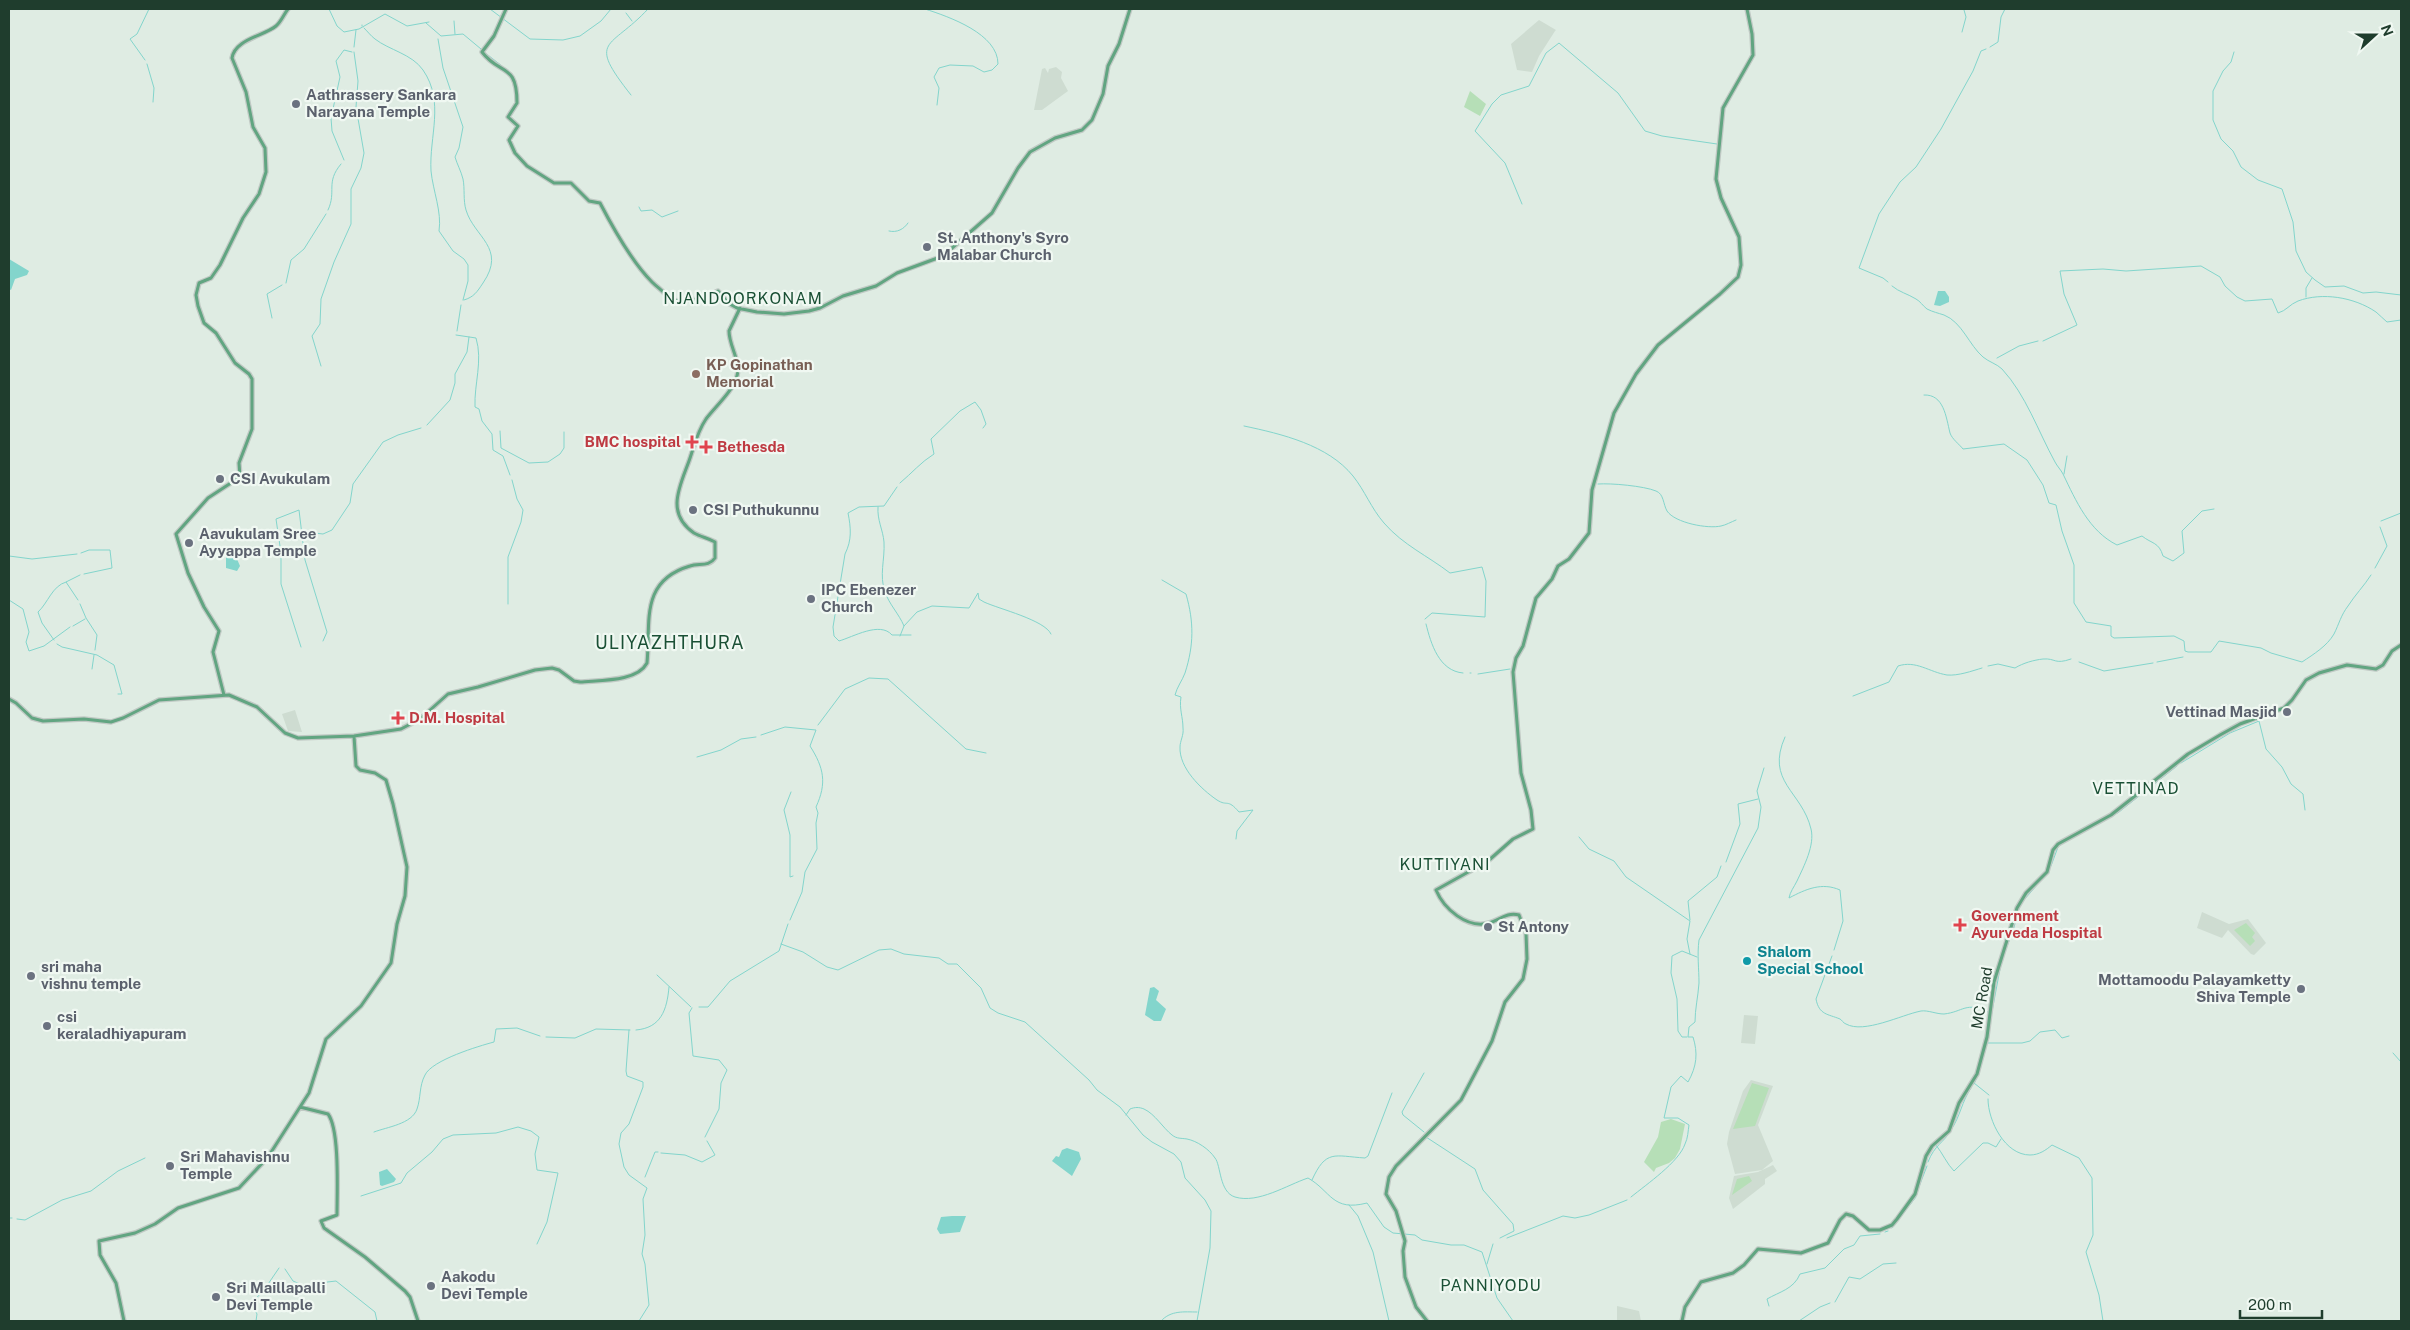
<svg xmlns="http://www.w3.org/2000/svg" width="2410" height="1330" font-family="'Public Sans',sans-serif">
	<rect width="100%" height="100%" fill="#dfece3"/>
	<!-- built -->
	<path fill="#cedcd1" d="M1539 20 1556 30 1555 31 1539 56 1532 72 1517 70 1511 44Z
		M1056 67 1062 72 1061 78 1068 91 1042 110H1034L1042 69 1045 68 1048 73 1049 69Z
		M295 710 302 732 288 731 282 714Z
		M2202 912 2229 924 2248 919 2266 943 2254 955 2251 954 2228 930 2222 938 2197 928Z
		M1744 1015 1758 1016 1755 1044 1741 1043Z
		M1751 1080 1773 1086 1758 1125 1773 1161 1762 1170 1735 1174 1727 1144 1729 1132 1743 1091Z
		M1773 1165 1777 1171 1765 1179V1184L1733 1209 1729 1198 1734 1176 1758 1172Z
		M1617 1306 1639 1311 1641 1321H1617Z"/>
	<!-- green -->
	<path fill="#b6dfb7" d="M1470 91 1486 104 1480 116 1464 107Z
		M2246 923 2255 933 2252 937 2255 941 2250 946 2234 930Z
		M1752 1083 1769 1088 1755 1126 1733 1129Z
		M1671 1119 1685 1124 1680 1149 1675 1158 1669 1163 1656 1168 1654 1172 1644 1162 1658 1137 1661 1122Z
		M1749 1176 1752 1181 1732 1195 1737 1179Z"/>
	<!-- water -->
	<path fill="#83d5cc" d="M9 259 29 271 27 275 15 279 11 290 9 289Z
		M1938 291H1945L1949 297V302L1940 306 1934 305Z
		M234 552 240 566 237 571 226 568V556Z
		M1154 987 1159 991 1156 1000 1166 1009 1161 1021H1154L1145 1015 1150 988Z
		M1067 1148 1079 1152 1081 1159 1072 1176 1052 1161 1056 1156 1059 1157 1062 1150Z
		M387 1169 396 1179 394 1182 382 1186 380 1185 379 1172Z
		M952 1216H966L960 1232 940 1234 937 1229 941 1217Z"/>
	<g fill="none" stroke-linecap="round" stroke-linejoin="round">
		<!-- stream -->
		<path stroke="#83d5cc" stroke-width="1" d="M329 9 337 26 344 32 359 29 385 14 407 26 429 22
			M490 9 530 39 563 40 580 36 601 21 611 9
			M925 9C950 17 998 34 998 64L992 70 984 72 973 66 950 65 939 68 934 77 939 88 937 105
			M626 13 632 21
			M454 21 455 34
			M426 23 441 36 463 34 481 49
			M362 25V26
			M364 28C368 32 371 36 375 39 389 50 412 54 423 70 445 102 429 136 431 171 433 191 442 212 439 231L453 251 464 259 468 265V281L463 300
			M1962 32 1966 17 1964 10
			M438 39 443 68 463 127 459 148 455 157C457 164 461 171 463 179 465 189 463 200 466 210 474 237 507 248 483 283 477 292 474 297 464 300
			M354 47 356 30
			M1990 47 1998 42 2001 17 2005 9
			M484 52 502 66
			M2234 52 2231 62 2223 71 2213 91V120L2221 139 2233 151 2241 167 2258 180 2282 189 2293 222 2296 251 2306 272 2315 280 2325 287 2344 286 2363 293 2376 292 2401 295
			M145 60 130 39 137 34 149 9
			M147 64 154 88 153 102
			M631 95C586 38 610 50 648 9
			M344 160 332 131 331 118 340 77 336 61 344 50 352 52
			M1522 204 1505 163 1475 131 1492 104 1501 95 1529 86 1546 53 1559 43 1618 93 1645 131 1662 136 1717 144
			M639 207 641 211 652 210 662 217 678 211
			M328 210C337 191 325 183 341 164
			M889 231C897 233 904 229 908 223
			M1888 282 1883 278 1859 268 1879 214 1900 182 1916 167 1941 129 1973 71 1981 51 1986 49
			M286 283 291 260 304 249 326 214
			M1892 286C1899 292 1908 294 1916 299 1920 301 1923 306 1927 309 1933 312 1938 313 1944 315 1962 322 1969 345 1983 357 1989 362 1997 364 2002 369 2026 395 2038 431 2055 462 2057 466 2061 470 2063 474 2076 501 2089 531 2117 545L2142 536C2152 544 2159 542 2163 556L2173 561 2184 553 2182 531 2202 511 2214 509
			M2306 297V288L2312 278
			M272 318 267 294 282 285
			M457 331 461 305
			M456 335 476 338C483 361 474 384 475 407L479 409 482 421 492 434 493 450 503 456 510 475
			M2043 341 2077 325 2064 294 2060 271 2103 269 2126 271 2201 266 2220 277 2225 286 2237 297 2245 301 2272 299 2278 313C2286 311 2290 304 2298 301 2322 292 2354 297 2376 312 2380 315 2383 319 2387 322L2401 320
			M1997 358 2019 346 2038 341
			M321 366 312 336 320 324 321 299 334 262 351 224V189L361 168 364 153 356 107 358 81 354 52
			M1924 395C1944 394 1946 417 1950 433 1952 439 1959 444 1963 449L2004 444 2027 460 2043 485 2049 503 2056 505 2062 531 2074 565V603L2086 622 2111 626V636L2114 638 2174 636 2184 641 2185 651 2188 652H2211L2219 641 2261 648 2271 653 2302 662C2314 654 2327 646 2334 634 2339 624 2341 615 2348 606 2355 595 2364 586 2371 575
			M427 425 450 400 455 383V374L467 352 469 337
			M1244 426C1282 434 1328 445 1353 476 1365 491 1371 508 1384 523 1403 545 1428 556 1450 573L1482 567 1486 581 1485 617 1432 613 1425 619
			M500 431 501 448 529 463 548 462 560 454 564 448V432
			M2064 474 2067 456
			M900 483C912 473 921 462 934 454L931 439 960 411 975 402 981 410 986 424 983 428
			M1598 484C1611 483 1644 486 1656 491 1664 494 1663 504 1667 511 1675 523 1708 529 1721 526 1726 525 1731 522 1736 520
			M897 487 884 506 859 507 848 513C851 528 852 540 845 554L833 627 834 636 839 641C853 637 880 621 892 635H911
			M878 507C877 520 883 530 884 542 885 560 879 575 885 592 889 604 899 614 904 626L900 636
			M2381 521 2401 513
			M306 532 323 534 332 530 350 503 353 484 383 442 398 435 421 428
			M81 553 89 550H110L112 568 84 574
			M9 556 32 559 77 554
			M2375 568 2387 546 2380 527
			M1162 580 1186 594C1194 622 1194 645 1185 673 1182 681 1177 687 1175 695L1181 697C1179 709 1183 717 1183 728 1184 735 1180 741 1180 747 1179 768 1201 789 1217 800 1228 807 1227 798 1239 812L1253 810 1237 831 1236 839
			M9 600 23 609 29 632 26 642 29 651 44 646 70 627
			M78 600 66 582 80 575
			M80 604 86 618 97 635 95 650
			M508 604V557L521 522 523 510 517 499 512 480
			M1426 624C1431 644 1439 671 1463 673
			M73 626 85 619
			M904 626 917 612 932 606 969 608 978 593 979 599 984 602C999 609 1045 620 1051 634
			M54 640 42 623 38 612C48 603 52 586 66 582
			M57 644 62 647 97 655 114 665 122 694H118
			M301 647 281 584V553L276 519 299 510 305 560 327 632 323 641
			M2079 662 2104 671 2153 663
			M2157 662 2183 657
			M1988 666 1998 664 2015 668C2023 663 2034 660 2043 659 2056 658 2054 665 2071 659
			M92 669 94 655
			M1470 673H1471
			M1478 674 1510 669
			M1853 696 1889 682 1898 666C1916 660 1929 672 1947 675 1958 676 1972 671 1982 668
			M818 725 845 689 869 678 888 679 966 749 986 753
			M761 735 785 727 816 730 810 746C824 768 827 783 816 807L818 813 816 823 817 849 805 872 802 892 790 920
			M1785 737C1765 782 1802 791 1811 829 1815 845 1804 866 1797 881 1794 887 1790 892 1789 898 1806 889 1822 882 1840 890L1843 921 1834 950
			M697 757 721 750 741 739 756 737
			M2181 763 2230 733 2259 721 2266 749 2282 767 2291 784 2303 794 2305 810
			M791 792 784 810 790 835V877L793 876
			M2104 821 2119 812 2177 766
			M1579 837 1589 849 1614 861 1626 877 1690 921 1687 939 1690 954
			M1726 862 1740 824 1738 804 1758 799
			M2051 866 2058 847 2063 843
			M2024 900 2049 871
			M1690 920 1688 901 1717 877 1721 866
			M2013 931 2020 905
			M781 944 803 952 827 967 838 970 879 950 891 949 904 954 939 958 948 964H957L981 988 990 1008 998 1013 1025 1022 1089 1080 1097 1090 1120 1107 1143 1135 1152 1142 1174 1154 1181 1162 1185 1178 1205 1200 1211 1211 1210 1248 1197 1321
			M2004 954 2011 936
			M1832 956 1816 999C1819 1015 1828 1014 1840 1019 1842 1020 1843 1023 1846 1024 1864 1034 1901 1015 1921 1011 1928 1010 1936 1014 1944 1014 1963 1012 1966 1001 1988 1012
			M657 975 691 1007
			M699 1007H708L730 981 779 951 788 924
			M692 1008 689 1013 693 1056 719 1060 727 1070 721 1083 719 1109 705 1137
			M1991 1017 2000 969
			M629 1030 626 1071 627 1076 643 1082V1087L629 1124 621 1133 619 1144 624 1167 629 1175 647 1188 643 1199 645 1235 642 1254 645 1264 649 1305 639 1321
			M636 1030C661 1028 667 1010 669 987
			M546 1037 575 1038 596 1029 630 1030
			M1687 1037H1682L1678 1031 1677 999 1671 973 1672 956 1682 951 1697 957
			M1988 1043H2022L2030 1041 2040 1032 2055 1030 2062 1038 2069 1036
			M2393 1053 2401 1062
			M1979 1071 1985 1051
			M1424 1073 1402 1112 1403 1115 1424 1132
			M1974 1083 1989 1095
			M1974 1084 1977 1077
			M1988 1099C1988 1121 2005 1155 2030 1155 2039 1155 2046 1150 2052 1145L2079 1158 2092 1178 2093 1235 2086 1252 2099 1295 2103 1321
			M1126 1115 1130 1109C1135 1107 1139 1107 1144 1109 1155 1114 1163 1128 1172 1135 1177 1139 1181 1138 1187 1139 1197 1141 1209 1149 1215 1158 1221 1165 1219 1192 1235 1197 1258 1204 1287 1185 1308 1178 1331 1191 1332 1212 1367 1203L1384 1227 1393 1233 1415 1235 1422 1240 1451 1245H1464L1482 1252 1497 1298 1513 1321
			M374 1132C387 1127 412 1124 417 1109 421 1098 419 1086 425 1075 432 1060 479 1046 494 1042L496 1029 517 1028 540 1036
			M1426 1137 1475 1169 1483 1190 1513 1224 1514 1231 1500 1238
			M1936 1145C1943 1154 1947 1164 1954 1171L1983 1143H1988L1996 1147 2001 1139
			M661 1153 685 1155 702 1162 715 1155 707 1141
			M1928 1162C1935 1144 1943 1144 1951 1130 1960 1117 1962 1101 1971 1088
			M645 1177 655 1152H658
			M1312 1180C1326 1149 1334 1156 1365 1158L1368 1156 1392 1093
			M1917 1192 1927 1166
			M361 1196 401 1183 407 1173 432 1152 443 1139 453 1135 496 1133 518 1127 531 1131 539 1137 535 1154 537 1170 558 1173 547 1222 537 1244
			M1631 1197C1647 1184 1679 1162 1685 1144 1688 1138 1688 1131 1689 1125L1678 1118H1664L1671 1087 1681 1076 1688 1082C1697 1066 1698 1053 1693 1037H1688L1689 1027 1695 1022C1695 1009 1698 997 1699 983 1699 969 1697 955 1699 940L1758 828 1761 807 1757 791 1764 768
			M1349 1205 1358 1216 1373 1252 1389 1321
			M9 1218H12
			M17 1219 25 1220 62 1200 91 1191 118 1171 145 1158
			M1892 1228 1916 1197
			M1885 1232 1888 1231
			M1507 1238 1563 1216 1575 1218 1589 1215 1627 1200
			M1487 1264 1493 1244
			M285 1269 293 1281 302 1285 336 1281 375 1312 377 1321
			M264 1290 279 1268
			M1835 1302 1849 1277 1860 1279 1883 1264 1896 1263
			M1769 1306 1767 1299C1779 1292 1794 1289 1800 1274L1825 1268 1844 1249 1854 1245 1860 1236 1880 1234
			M256 1321 257 1314 251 1304 261 1293
			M1161 1321C1171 1310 1184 1312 1197 1312
			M1799 1321 1820 1307 1830 1303"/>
		<defs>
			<path id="major" d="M506 9 494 36 482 52C500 76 517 62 517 103L508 117 518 126 509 140 515 153 527 166 554 183H571L589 201 600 203C613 228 632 262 652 282 659 289 665 292 671 301L701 299 718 291 728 303 737 308 757 312 784 314 809 311 820 308 843 296 876 286 897 273 943 256 992 213 1018 168 1030 152 1055 138 1082 130 1092 120 1103 94 1108 66 1119 44 1130 9
				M224 695 213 652 219 631 204 607 188 573 176 534 208 498 240 477 239 463 252 429V379L249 374 235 363 216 333 204 323 198 306 196 295 199 283 211 278 220 265 243 218 259 194 266 172 265 148 253 127 246 92 232 58C235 39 264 36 276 26 281 22 284 14 288 9
				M9 699 16 703 32 718 43 721 84 719 111 722 123 718 159 700 229 695 257 707 285 733 298 738 354 736 401 729 420 719 448 694 478 687 535 670 552 668 559 670 574 681 580 682C600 680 637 682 647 663 651 623 639 581 690 566 699 563 709 567 715 558V542C708 538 701 537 694 533 665 513 680 486 689 461 694 447 697 432 706 419 716 406 733 391 737 376 741 361 729 346 729 331L740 308
				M300 1107 328 1114C340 1130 337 1193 337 1215L321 1221 324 1228 365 1257 405 1291 410 1297 418 1321
				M124 1321 116 1283 100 1255 99 1241 135 1233 155 1224 178 1208 239 1188 268 1157 309 1093 326 1039 361 1006 391 963 397 924 405 896 407 867 393 804 386 780 375 773 360 770 356 766 354 736
				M1427 1321 1416 1307 1405 1277 1403 1251 1405 1241 1396 1211 1386 1194 1389 1177 1396 1166 1461 1100 1492 1041 1505 1002 1523 979 1527 959 1526 933 1519 915C1506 912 1500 920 1489 923 1467 929 1444 909 1436 890L1488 861 1513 839 1533 829 1531 810 1521 773 1513 672 1516 658 1523 646 1536 598 1552 579 1558 566 1569 559 1589 533 1592 490 1614 413 1636 374 1658 345 1720 294 1738 277 1741 265 1739 237 1721 198 1716 179 1723 108 1753 55 1752 34 1747 9
				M1682 1321 1685 1307 1701 1282 1733 1273 1744 1265 1758 1249 1801 1253 1828 1243 1840 1220 1846 1214 1853 1216 1869 1230H1880L1892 1225 1897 1219 1915 1194 1926 1156 1932 1146 1949 1131 1959 1103 1977 1074 1987 1037 1994 982 2017 908 2026 893 2047 872 2053 850 2058 844 2111 815 2188 754 2220 735 2240 724 2284 708 2292 700 2306 680 2319 673 2347 665 2376 669 2383 665 2392 651 2401 645"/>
		</defs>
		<!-- major casing -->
		<use href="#major" stroke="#c0c9c4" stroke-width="5.5"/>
		<!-- major -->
		<use href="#major" stroke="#61a581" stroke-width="3"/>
	</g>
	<!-- markers -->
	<g fill="#6b7280" stroke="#f0f8f2" stroke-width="2">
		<circle cx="296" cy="104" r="5"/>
		<circle cx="927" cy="247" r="5"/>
		<circle cx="220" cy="479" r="5"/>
		<circle cx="693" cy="510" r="5"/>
		<circle cx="189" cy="543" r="5"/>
		<circle cx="811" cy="599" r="5"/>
		<circle cx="2287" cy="712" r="5"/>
		<circle cx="1488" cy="927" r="5"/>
		<circle cx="31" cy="976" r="5"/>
		<circle cx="2301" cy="989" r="5"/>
		<circle cx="47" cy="1026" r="5"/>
		<circle cx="170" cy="1166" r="5"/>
		<circle cx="431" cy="1286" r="5"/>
		<circle cx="216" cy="1297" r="5"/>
	</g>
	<circle fill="#8d6e63" stroke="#f0f8f2" stroke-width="2" cx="696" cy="374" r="5"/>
	<g fill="#e0444e" stroke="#f0f8f2" stroke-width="2">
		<path d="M689.5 434.5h5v5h5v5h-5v5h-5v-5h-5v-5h5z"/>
		<path d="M703.5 439.5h5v5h5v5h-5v5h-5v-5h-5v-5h5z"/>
		<path d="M395.5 710.5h5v5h5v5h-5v5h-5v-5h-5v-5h5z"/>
		<path d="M1957.5 917.5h5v5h5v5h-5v5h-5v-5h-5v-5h5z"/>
	</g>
	<circle fill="#0f9aa8" stroke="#f0f8f2" stroke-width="2" cx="1747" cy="961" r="5"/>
	<g text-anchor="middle" stroke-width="4.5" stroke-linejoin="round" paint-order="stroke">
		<!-- worship labels -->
		<g font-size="15" font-weight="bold" fill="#5b616d" stroke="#f0f8f2" text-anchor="start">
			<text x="306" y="100">Aathrassery Sankara<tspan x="306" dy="17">Narayana Temple</tspan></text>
			<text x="937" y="243">St. Anthony's Syro<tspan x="937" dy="17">Malabar Church</tspan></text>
			<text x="230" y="484">CSI Avukulam</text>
			<text x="703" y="515">CSI Puthukunnu</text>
			<text x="199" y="539">Aavukulam Sree<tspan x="199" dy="17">Ayyappa Temple</tspan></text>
			<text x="821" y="595">IPC Ebenezer<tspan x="821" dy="17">Church</tspan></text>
			<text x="2277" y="717" text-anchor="end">Vettinad Masjid</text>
			<text x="1498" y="932">St Antony</text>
			<text x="41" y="972">sri maha<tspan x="41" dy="17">vishnu temple</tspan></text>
			<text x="2291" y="985" text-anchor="end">Mottamoodu Palayamketty<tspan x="2291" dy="17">Shiva Temple</tspan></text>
			<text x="57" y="1022">csi<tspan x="57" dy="17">keraladhiyapuram</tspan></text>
			<text x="180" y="1162">Sri Mahavishnu<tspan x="180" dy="17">Temple</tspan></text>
			<text x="441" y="1282">Aakodu<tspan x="441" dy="17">Devi Temple</tspan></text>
			<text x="226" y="1293">Sri Maillapalli<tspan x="226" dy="17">Devi Temple</tspan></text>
		</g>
		<!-- education labels -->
		<g font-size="15" font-weight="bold" fill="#785e54" stroke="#f0f8f2" text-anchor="start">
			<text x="706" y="370">KP Gopinathan<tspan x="706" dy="17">Memorial</tspan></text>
		</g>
		<!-- health labels -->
		<g font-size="15" font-weight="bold" fill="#be3a42" stroke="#f0f8f2" text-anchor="start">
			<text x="681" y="447" text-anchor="end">BMC hospital</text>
			<text x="717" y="452">Bethesda</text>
			<text x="409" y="723">D.M. Hospital</text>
			<text x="1971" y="921">Government<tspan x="1971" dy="17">Ayurveda Hospital</tspan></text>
		</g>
		<!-- culture labels -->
		<g font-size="15" font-weight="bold" fill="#0d838f" stroke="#f0f8f2" text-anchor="start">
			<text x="1757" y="957">Shalom<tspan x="1757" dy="17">Special School</tspan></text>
		</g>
		<!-- street labels -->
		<g font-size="15" fill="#1f3d2d" stroke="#f0f8f2">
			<text transform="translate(1982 998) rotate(-80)" y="5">MC Road</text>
		</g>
		<!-- neighbourhood labels -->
		<g font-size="16" letter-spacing="1" fill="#1a5035" stroke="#f0f8f2">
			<text x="743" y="304">NJANDOORKONAM</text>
			<text x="2136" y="794">VETTINAD</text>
			<text x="1445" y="870">KUTTIYANI</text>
			<text x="1491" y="1291">PANNIYODU</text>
		</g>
		<!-- quarter labels -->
		<g font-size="18" letter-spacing="1" fill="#1a5035" stroke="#f0f8f2">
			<text x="670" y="649">ULIYAZHTHURA</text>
		</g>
	</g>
	<!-- border -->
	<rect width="2410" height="1330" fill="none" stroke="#1f3d2d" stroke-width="20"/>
	<!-- north arrow -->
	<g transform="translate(2375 35) rotate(69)" stroke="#f0f8f2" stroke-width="4" paint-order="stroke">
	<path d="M0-4L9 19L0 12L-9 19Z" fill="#1f3d2d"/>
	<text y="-8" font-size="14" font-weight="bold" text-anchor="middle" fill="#1f3d2d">N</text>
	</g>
	<!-- scale -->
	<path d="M2240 1310v8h82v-8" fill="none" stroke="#1f3d2d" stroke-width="2.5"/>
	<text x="2248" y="1310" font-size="15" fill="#1f3d2d" stroke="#f0f8f2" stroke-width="4" paint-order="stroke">200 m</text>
</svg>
